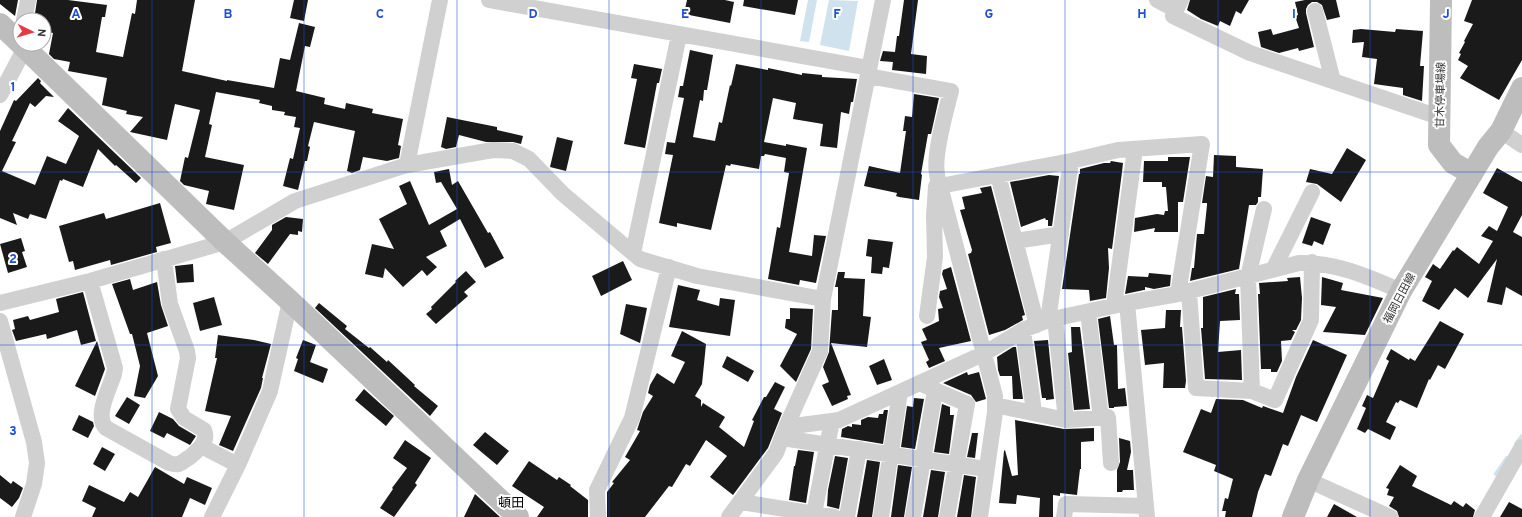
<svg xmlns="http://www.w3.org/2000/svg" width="1522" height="517" font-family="Overpass,'Noto Sans JP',sans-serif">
	<rect width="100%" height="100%" fill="#fff"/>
	<!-- water -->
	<path fill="#cfe2ee" d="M808 0H817L809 42 800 41Z
		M829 0 858 1 849 51 820 45Z"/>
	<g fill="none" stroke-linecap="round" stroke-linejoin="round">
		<!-- stream -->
		<path stroke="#cfe2ee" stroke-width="4" d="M1516 444 1522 436
			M1496 474 1507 458"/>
	</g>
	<!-- building -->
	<path fill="#1a1a1a" d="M0 0H18L15 16 0 4Z
		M37 0H68L107 5 105 17H102L96 52 123 57 132 13 135 14 137 0H195L182 71 227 81V80L274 88 280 58 290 60 299 23 315 27 310 47 305 46 296 91 325 98 324 104 345 109 346 103 373 109 372 113 403 119 398 145 401 146 399 158 387 161 363 157 360 170 352 173 347 171 355 131 314 122 308 146 310 147 307 161H305L298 190 283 186 290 158 293 159 300 128 294 127 296 117 284 115 285 112 272 110V106L259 103 260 100 216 92 209 124 212 125 205 157 244 165 234 210 206 204 209 191 184 185 180 181 185 157 188 158 200 110 175 104 167 140 130 132 143 117 126 114 127 111 102 105 107 78 68 71 70 62 54 59 49 54 53 33 44 31V20H34Z
		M294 0H308L304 21 290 18Z
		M687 0H725L734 2 730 23 684 14Z
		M744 0H798L795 15 743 6Z
		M904 0H918L911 54 927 56 926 74 892 70 893 62 880 61 883 51 895 52 897 36H899Z
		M1190 0H1249L1241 14 1236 11 1230 26 1220 21 1218 26 1201 19 1187 10Z
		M1305 0H1336L1340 17 1327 20 1322 5 1317 2H1312L1308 5 1306 9V13L1314 47 1299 51 1298 48 1279 53 1261 47 1258 32 1271 29 1273 35 1299 28 1295 16 1298 15 1295 2Z
		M1472 0H1522V60L1499 100 1460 78 1468 66 1458 60 1461 54 1459 53 1465 42 1464 41 1473 24 1464 21Z
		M1361 29 1395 32 1396 29 1423 31 1420 66H1424L1422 101 1403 95V88L1374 84 1377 59 1362 57 1364 42 1352 43 1353 30Z
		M690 50 713 55 707 90H704L703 101 700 100 693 137 715 141 719 122 722 123 730 85 731 86 736 64 768 70V68L802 75V73L822 75V77L857 79 853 102H851L849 114 841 112 837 148 820 146 823 124 793 119 796 103 773 98 764 142 786 146V144L807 148 789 252 812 256 814 235 826 236 816 283 800 280 799 285 768 279 777 227 780 228 789 173 784 172 786 158 765 154 764 156H761L759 169 731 164 730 166 726 165 711 230 677 223V227L659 223 673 155 665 154 667 142 675 143 684 98 678 97 680 86H683Z
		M634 64 662 69 659 83H657L645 148 624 144 637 79 631 78Z
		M38 78 41 81 40 83 54 97 46 96 35 107 30 103 12 141 16 142 2 171 35 185 47 156 66 164 79 136 58 121 68 108 141 178 136 183 116 165 115 166 98 149 83 187 63 179 62 181 60 180 46 219 30 214 28 219 13 213 17 225 0 218V131L14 100 16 101Z
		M914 94 939 98 931 134H928L921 174 922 175 919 200 899 197 896 196 897 193 864 186 869 166 900 173 906 131H903L905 116 912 117Z
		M447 117 497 127V130L523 136 521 144 513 142H486L459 135 456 147 446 149 441 147Z
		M557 137 573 141 566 171 550 167Z
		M1347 148 1366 160 1341 202 1317 184 1306 182 1310 169 1332 174Z
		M1214 155 1236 156V167L1263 169 1261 197H1258V202L1256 205H1249L1239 269 1190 281 1192 268H1194L1197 234H1204L1207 205V203H1202L1206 176 1213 177Z
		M1168 157H1190L1183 202H1178V232H1154L1155 228 1134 232 1135 218 1157 214 1164 215 1165 211H1168L1166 187H1162V182H1143L1144 161H1168Z
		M1111 161 1123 163 1122 172 1112 249 1108 248 1109 268 1106 298 1090 301 1089 290 1062 289 1079 174H1080V169L1104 163H1110Z
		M1497 168 1522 182V215L1513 232 1522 237V296L1506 287 1502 305 1487 302 1497 259 1468 298 1455 288 1439 310 1422 301 1432 281 1425 277 1433 264 1440 269 1453 250 1454 251 1457 247 1479 264 1493 241 1481 236 1489 226 1497 231 1508 207 1483 193Z
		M449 169 452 185 458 181 488 233 490 232 504 258 485 268 460 219 440 231 447 246 426 257 437 267 427 276 422 270 403 287 385 268 383 278 365 274 372 244 394 249 379 219 407 204 399 186 410 181 429 225 457 209 441 182 436 183 434 172Z
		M1049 175 1059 176 1052 226H1048V220H1046L1045 218 1021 227 1010 182Z
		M991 186 1025 315 1022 316 1023 320 1005 330 989 335 968 254 971 253 972 250 960 210 965 209 962 197 982 193 980 188Z
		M160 203 171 243 156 247 157 252 111 265 110 260 75 270 73 261 69 262 59 226 104 213 106 219Z
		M286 217 303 219 302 232 298 231V235L290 234 268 264 255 253 272 230V225Z
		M1311 217 1331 224 1323 245 1314 241 1312 246 1302 243Z
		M21 238 25 251 22 252 27 267 8 273 0 244Z
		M868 239 893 242 889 268 883 267 882 274 871 273 872 257 866 256Z
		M623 261 632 280 601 296 592 276Z
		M193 264 194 282 177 283 175 266Z
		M951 267 971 341 939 348 945 361 929 368 926 362 929 360 921 342 927 340 922 329 939 321 938 309 943 308 939 297 940 291 947 289 942 274 943 270Z
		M466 271 476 282 464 292 468 296 436 324 426 314 432 309 431 307 456 282 455 281Z
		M838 272H845L844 278 865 279 863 316 871 317 867 347 831 343 851 395 847 396 848 399 832 406 822 385 829 382 823 367 829 352 832 310H838V287H835Z
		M1149 273 1171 275 1170 286 1154 289 1145 287V290H1144L1125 294 1128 276 1148 277Z
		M1300 277 1302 298 1301 320 1296 330H1292L1295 332 1291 340 1281 341 1282 361 1277 372H1271V369H1261L1258 294H1260L1259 283 1288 281 1287 278Z
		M1322 277 1343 283 1341 290 1383 298 1365 335 1323 332 1336 307 1321 305Z
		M130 279 133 290 157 282 161 305 168 326 147 333 158 376 145 398 134 396 140 366 132 334H130L112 284Z
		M678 285 700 290 697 300 719 306 720 298 735 300 730 336 669 327Z
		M1236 289 1235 294H1239L1240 320 1220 321 1218 352 1241 350 1242 380 1205 379 1201 328H1203V297Z
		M83 292 96 341 81 345 77 330 47 339 46 334 16 341 12 330 15 329 13 320 28 316 30 320 59 312 56 299Z
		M214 297 222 325 200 331 193 303Z
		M319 303 347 326 345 329 369 348 370 347 387 362 388 360 415 385 414 386 438 406 430 416 315 308Z
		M626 304 647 308 640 343 620 334Z
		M790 308 813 309 811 349 796 382 780 366 797 334 785 328 786 319H790Z
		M1166 310H1181L1180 327H1182L1186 381 1185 388H1163L1164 363 1145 365 1141 330 1165 328Z
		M1110 316 1114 345H1117L1118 389 1125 388 1127 406 1114 407V408H1109L1098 319Z
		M1440 321 1464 334 1445 369 1438 365 1430 380 1429 379 1417 408 1400 400 1398 403 1396 402 1386 422 1396 427 1390 440 1368 429 1365 433 1357 429 1366 408 1362 406 1367 395 1373 398 1389 361 1386 359 1391 349 1409 360 1410 358 1415 361Z
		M1071 327H1080L1090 409 1074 410 1068 353 1072 352Z
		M682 331 706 344 702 384 695 396 701 400V407L703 403 725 417 719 427 744 447 754 421 752 420 764 397H766L775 382 785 387 774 409 782 413 768 448 733 495 710 477 727 456 706 440 690 466 686 464 672 487 669 486 645 517H607V492L614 483 612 482 630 460 625 457 640 431 637 430 643 412 653 396 648 393 650 385 657 373 674 384 685 362 671 356Z
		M218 335 254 340 271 344 262 378H263L261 388 233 451 219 445 231 416 205 411 217 358H215Z
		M303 340 316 345 310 362 328 369 323 383 294 371 298 359 296 358Z
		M1048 340 1054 399 1046 400V398H1042L1034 341Z
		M1313 340 1347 355 1317 422 1301 415 1288 446 1283 444 1271 476 1265 474 1258 492 1252 517H1225L1226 511H1222L1225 498 1228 499 1233 479 1214 471 1216 465 1183 452 1201 409 1211 413 1216 399 1243 400 1262 408 1263 406 1283 413 1296 377Z
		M97 341 105 369 95 396 75 386Z
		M1013 347H1016L1023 399H1013L1012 376H1000L998 370 997 357Z
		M727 356 754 371 748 382 722 367Z
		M884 359 892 380 877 385 869 366Z
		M967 372 968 375 979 372 986 399 976 402 971 395 943 383Z
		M364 389 394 416 386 426 355 400Z
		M127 397 140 405 129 424 115 416Z
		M914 398 924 399 915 449 901 447 907 406 913 407Z
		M942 404 950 407V415H954L949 454 934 452Z
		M884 410H888L883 444 841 437 842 429 848 426 852 427V424L861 425V420L868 417 878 418 879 414H883Z
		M159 412 173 419 179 426 196 436 190 445 167 433 164 438 150 431Z
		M79 415 93 422 94 426 88 438 72 430Z
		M1015 420 1064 429 1094 428V441L1081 442V469H1080L1077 495 1060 493V496L1053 495V517H1039L1040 498 1017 495 1016 504 999 503 1004 451 1005 450 1012 476 1018 475Z
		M485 432 509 451 497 465 473 445Z
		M972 433H978L975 458 967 457Z
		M1119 438 1130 441 1131 452 1127 470H1133L1134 490H1123L1122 492H1117V470L1120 462Z
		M405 440 431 458 415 483 417 485 394 517 380 508 393 489 392 488 407 468 393 458Z
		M102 447 115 454 105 471 93 464Z
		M798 450 814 452 806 503 789 500 794 466H795Z
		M835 456 848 458 839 509 827 506 828 490Z
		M867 460 880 462 872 517H857Z
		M529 461 557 480 559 477 571 485 570 486 588 500V517H537L544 507 512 486Z
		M898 465 912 467 904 517H891Z
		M1400 465 1417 476 1412 486 1451 505 1454 501 1463 507 1466 503 1475 510 1473 517H1399L1397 511 1389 506 1394 497 1387 495 1389 489 1386 488Z
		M155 467 184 484 187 477 212 488 205 505 190 498 182 517H92L96 508 82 501 89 485 124 502 130 492 138 497Z
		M931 470 945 472 938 517H923Z
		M0 475 11 484 13 481 23 488 19 498 12 507 0 498Z
		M964 475 976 477 971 517H957Z
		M475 494 500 517H464Z
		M1509 502 1522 509V517H1500Z
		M1334 504 1357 517H1327Z"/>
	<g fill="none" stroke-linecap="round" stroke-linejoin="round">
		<!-- street -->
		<path stroke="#d0d0d0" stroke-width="16" d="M489 0 869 68
			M1157 0 1176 10
			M1181 0 1173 16 1250 53 1439 117
			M1315 11 1333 81
			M24 20 28 0
			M868 76 951 91C946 111 933 155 937 174 937 178 939 182 940 186
			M0 95 25 48
			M1501 131 1522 145
			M407 165 440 0
			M998 175 1037 325
			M1015 241 1061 234
			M633 253 679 35
			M1273 270 1312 192
			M90 281 115 368 114 374C110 388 94 416 106 428L169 463C172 464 175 465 179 464 182 463 186 459 190 457 198 450 209 442 204 430L184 418 178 409 188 358 187 351 170 304 164 259
			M1189 292 1196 388 1252 391 1275 400 1311 320 1312 262
			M0 303 90 281 225 242 295 201 407 165 493 150 513 151 529 159 563 194 640 259 697 276 823 299
			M1127 303 1147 517
			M1114 306 1135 149
			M1088 312 1101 418
			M927 316 935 257 934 216 936 186
			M1055 319 1066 420
			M1048 320 1071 161
			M0 321 34 442 37 463 34 484 23 517
			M1023 330 1034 412
			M919 383 967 404 947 517
			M1252 391 1248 277 1264 209
			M995 405 1066 420 1108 417 1111 463
			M786 427 839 420 985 353 1023 330 1048 320 1127 303 1178 294 1299 263C1336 262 1369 277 1401 291
			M782 438 986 469
			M201 446 238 465
			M1308 480 1390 517
			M741 502 834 517
			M814 514 832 421
			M212 517 238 465 270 391 290 301
			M598 517 597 490 632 418 669 267
			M729 517 776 453 786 427 820 351 823 299 883 0
			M847 517 859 449
			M881 517 900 392
			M913 517 935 391
			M980 517 995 412V396L940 186 1071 161 1118 150 1202 144 1178 294
			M1064 517 1066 504 1146 506
			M1482 517 1522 447"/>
		<!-- secondary -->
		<path stroke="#bdbdbd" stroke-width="22" d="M1441 0 1439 145 1453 163 1472 174
			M0 24 20 43
			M21 44 225 242 290 301 518 517
			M1293 517 1308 480 1401 291 1488 147 1501 131 1522 88"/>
	</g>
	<!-- grid -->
	<path fill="none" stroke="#1d4ed8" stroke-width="1" stroke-opacity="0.55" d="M152 0V517M304 0V517M457 0V517M609 0V517M761 0V517M913 0V517M1065 0V517M1218 0V517M1370 0V517M0 172H1522M0 345H1522"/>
	<g text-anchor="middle" stroke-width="4" stroke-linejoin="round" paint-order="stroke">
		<!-- street labels -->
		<g font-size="11" fill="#333" stroke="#fff">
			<text transform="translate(1440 95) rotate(-89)" y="4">甘木停車場線</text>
			<text transform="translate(1399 298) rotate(-62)" y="4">福岡日田線</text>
		</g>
		<!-- quarter labels -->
		<g font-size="13" fill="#000" stroke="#fff">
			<text x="511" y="507">頓田</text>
		</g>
	</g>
	<g font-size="13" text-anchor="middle" font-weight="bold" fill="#1d4ed8" stroke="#fff" stroke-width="4" stroke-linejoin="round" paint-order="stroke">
		<text x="76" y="18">A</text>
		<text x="228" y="18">B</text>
		<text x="380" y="18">C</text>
		<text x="533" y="18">D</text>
		<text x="685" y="18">E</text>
		<text x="837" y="18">F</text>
		<text x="989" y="18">G</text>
		<text x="1142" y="18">H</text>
		<text x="1294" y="18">I</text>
		<text x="1446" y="18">J</text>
		<text x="13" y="91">1</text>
		<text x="13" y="263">2</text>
		<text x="13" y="435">3</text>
	</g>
	<!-- north arrow -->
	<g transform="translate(32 32) rotate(95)"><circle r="19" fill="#ffffff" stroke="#adadad"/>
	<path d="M0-3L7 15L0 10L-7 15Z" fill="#e63946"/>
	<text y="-6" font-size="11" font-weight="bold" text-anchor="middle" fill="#333333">N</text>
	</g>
</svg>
